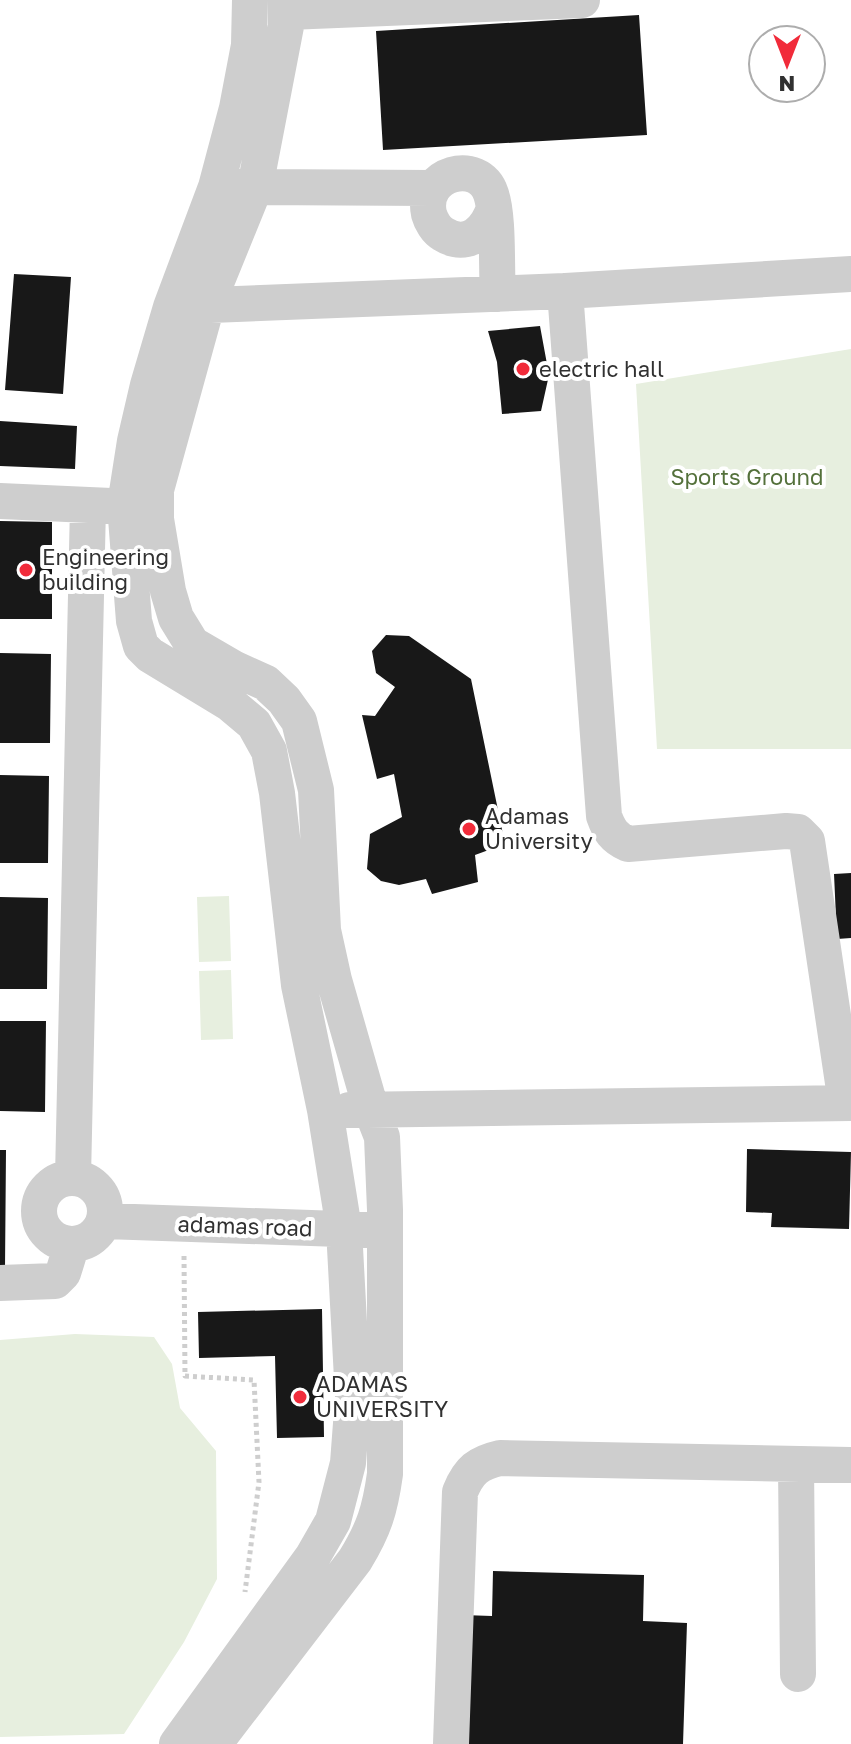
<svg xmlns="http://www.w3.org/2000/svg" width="851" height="1744" font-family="'Golos Text',sans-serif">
	<rect width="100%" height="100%" fill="#fff"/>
	<!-- green -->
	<path fill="#e7efdf" d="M851 349V749H657L636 384Z
		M229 896 231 961 199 962 197 897Z
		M231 970 233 1039 201 1040 199 971Z
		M75 1334 154 1337 172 1364 180 1408 216 1451 217 1579 184 1642 124 1734 0 1737V1340Z"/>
	<!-- building -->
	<path fill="#181818" d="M639 15 647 135 383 150 376 31Z
		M14 274 71 277 63 394 5 390Z
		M540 326 549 375 541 411 502 414 497 362 488 331Z
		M0 421 77 426 75 469 0 466Z
		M0 521 52 522V619H0Z
		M386 635 409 636 471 679 505 844 475 855 478 882 432 894 426 879 399 885 381 881 367 869 370 834 402 817 394 774 377 779 362 715 375 716 395 687 376 673 372 651Z
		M0 653 51 654 50 743H0Z
		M0 775 49 776 48 863H0Z
		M851 873V938L837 939 834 874Z
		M0 897 48 898 47 989H0Z
		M0 1021H46L45 1112 0 1111Z
		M747 1149 851 1152 849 1229 771 1227 772 1213 746 1212Z
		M0 1150H6L5 1268H0Z
		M322 1309 324 1437 277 1438 275 1356 199 1358 198 1312Z
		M493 1571 644 1575 643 1621 687 1623 683 1744H459L463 1615 492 1616Z"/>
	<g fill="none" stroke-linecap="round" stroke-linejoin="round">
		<!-- path -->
		<path stroke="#cecece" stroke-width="5" stroke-dasharray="4 4" stroke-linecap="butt" d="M184 1256 185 1376 254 1380 259 1482 245 1592"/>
		<!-- minor -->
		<path stroke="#cecece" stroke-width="36" d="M288 12 582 0
			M234 187 432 188
			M494 208C487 230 468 250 443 234 436 230 431 221 429 214 420 173 479 157 491 194 499 218 496 266 498 294
			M565 291 604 816C609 830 614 838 628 844L786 831 798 832 807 841 846 1103
			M185 306 565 291 851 274
			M0 501 111 506
			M349 1110 851 1103
			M73 1177 88 506
			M39 1211a33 33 0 1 1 66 0a33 33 0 1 1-66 0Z
			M105 1221 368 1230
			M0 1283 55 1281 63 1273 72 1244
			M796 1464 798 1674
			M177 1744 313 1556 333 1521 348 1463 353 1397 344 1229 325 1110 299 985 277 793 269 751 254 724 229 703 150 655 141 646 134 621 125 505 135 441 148 385 171 307 216 187 237 108 249 45 250 0
			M214 1744 355 1560C374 1529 380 1510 385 1474V1210L382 1137 371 1109 334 980 323 930 316 790 299 721 284 700 266 683 235 669 192 644 176 618 168 591 156 519V490L207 305 255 187 286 26V0
			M451 1744 460 1492C469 1470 478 1463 500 1458L851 1465"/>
	</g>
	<!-- markers -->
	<g fill="#f12b3a" stroke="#fff" stroke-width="3">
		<circle cx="523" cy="369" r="8"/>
		<circle cx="26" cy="570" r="8"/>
		<circle cx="469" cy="829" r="8"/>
		<circle cx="300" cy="1397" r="8"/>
	</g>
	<g text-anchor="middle" stroke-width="8" stroke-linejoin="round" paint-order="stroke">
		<!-- poi labels -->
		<g font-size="22" fill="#313131" stroke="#fff" text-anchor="start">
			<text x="539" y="377">electric hall</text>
			<text x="42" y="565">Engineering<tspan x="42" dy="25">building</tspan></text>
			<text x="485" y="824">Adamas<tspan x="485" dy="25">University</tspan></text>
			<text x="316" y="1392">ADAMAS<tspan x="316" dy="25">UNIVERSITY</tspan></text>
		</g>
		<!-- park labels -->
		<g font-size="22" fill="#54713b" stroke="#fff">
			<text x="747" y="485">Sports Ground</text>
		</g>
		<!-- street labels -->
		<g font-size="22" fill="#313131" stroke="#fff">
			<text transform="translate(245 1226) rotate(2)" y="8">adamas road</text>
		</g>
	</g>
	<!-- north arrow -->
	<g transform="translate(787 64) rotate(180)"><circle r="38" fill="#ffffff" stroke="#adadad" stroke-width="2"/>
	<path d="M0-6L14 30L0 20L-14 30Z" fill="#f12b3a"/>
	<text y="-12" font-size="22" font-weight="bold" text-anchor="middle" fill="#313131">N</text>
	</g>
</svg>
